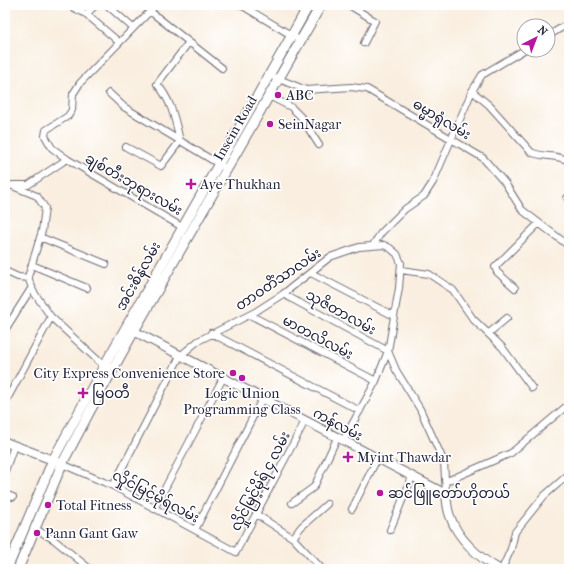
<svg xmlns="http://www.w3.org/2000/svg" width="574" height="574" font-family="'IM FELL French Canon','Noto Sans Myanmar',serif">
	<rect width="100%" height="100%" fill="#fff"/>
	<filter id="ink" filterUnits="userSpaceOnUse"><feTurbulence type="fractalNoise" baseFrequency=".025" numOctaves="2"/><feDisplacementMap in="SourceGraphic" scale="8" xChannelSelector="R" yChannelSelector="G"/><feConvolveMatrix kernelMatrix="1 2 1 2 8 2 1 2 1" color-interpolation-filters="sRGB"/></filter>
	<filter id="wash" filterUnits="userSpaceOnUse"><feTurbulence type="fractalNoise" baseFrequency=".012" numOctaves="4" result="noise"/><feDisplacementMap in="SourceGraphic" scale="16" xChannelSelector="R" yChannelSelector="G"/><feGaussianBlur stdDeviation="0.9" result="paint"/><feColorMatrix in="noise" values="0 0 0 0 0 0 0 0 0 0 0 0 0 0 0 0 0 1.4 0 .05"/><feComposite in="paint" operator="in"/></filter>
	<g filter="url(#wash)">
		<rect width="100%" height="100%" fill="#f9eedf"/>
	</g>
	<g filter="url(#ink)">
		<g fill="none" stroke-linecap="round" stroke-linejoin="round">
			<defs>
				<path id="minor" d="M68 5 86 14 119 42
					M107 5 133 28
					M156 5 80 83 73 94 72 110 68 116 46 130 45 136 52 148 67 159 182 227
					M241 5 301 41
					M349 5 375 21 364 43
					M151 12 222 68
					M86 14 96 5
					M548 36 569 23
					M269 75 306 90 351 87 367 89 483 158 505 183 522 210 569 246
					M472 91 489 105 531 152C543 158 556 154 569 161
					M109 93 124 107 227 169
					M269 96 291 107 301 117 319 145
					M126 147 161 166 180 141C175 120 172 101 157 84L189 42
					M5 183 37 196 45 208 42 231 28 277 33 291 51 317 104 366 112 370
					M13 185H28L67 159
					M567 198 569 196
					M40 237 106 264
					M373 245 381 233 405 209 424 196 433 182 472 91 482 75 524 50
					M32 265 87 288
					M401 270 429 274 453 290 473 319 502 347 532 388
					M5 271 18 277 29 278
					M311 273 394 316
					M515 288 497 272 495 267 539 223
					M283 294 388 351 396 370 420 409 444 462 446 494
					M250 315 376 381
					M5 330 32 287
					M211 333 360 411
					M489 333 507 318
					M5 403 51 317
					M62 464 113 486 236 552 305 421
					M5 471 14 446
					M447 481 511 453 569 404
					M113 486 180 356 198 341 255 312 283 294 330 257 359 247 384 245 390 248 397 254 401 263 399 288 388 351 376 381 343 441
					M5 494 13 497
					M292 503 314 487 337 438
					M154 509 223 378
					M352 509 377 459
					M256 514 293 538 322 569
					M34 528 53 539 90 569
					M195 530 262 399
					M390 530 412 477
					M293 538 301 527 327 504
					M502 569 511 549 515 532 544 496 569 474"/>
				<path id="secondary" d="M128 328 446 494C447 501 447 509 450 516 457 538 479 558 499 569
					M5 442 58 462"/>
				<path id="primary" d="M7 569 53 460 104 366 309 5
					M18 569 62 464 90 411 134 331 321 5"/>
			</defs>
			<!-- minor casing -->
			<use href="#minor" stroke="#6d6974" stroke-width="8"/>
			<!-- secondary casing -->
			<use href="#secondary" stroke="#6d6974" stroke-width="10"/>
			<!-- primary casing -->
			<use href="#primary" stroke="#6d6974" stroke-width="11"/>
			<!-- minor -->
			<use href="#minor" stroke="#fff" stroke-width="6"/>
			<!-- secondary -->
			<use href="#secondary" stroke="#fff" stroke-width="8"/>
			<!-- primary -->
			<use href="#primary" stroke="#fff" stroke-width="9"/>
		</g>
	</g>
	<!-- markers -->
	<g fill="#b5179e" stroke="#fff" stroke-width="1.5">
		<circle cx="278" cy="95" r="4"/>
		<circle cx="270" cy="124" r="4"/>
		<path d="M189 178h4v4h4v4h-4v4h-4v-4h-4v-4h4z"/>
		<circle cx="233" cy="373" r="4"/>
		<circle cx="242" cy="378" r="4"/>
		<path d="M81 387h4v4h4v4h-4v4h-4v-4h-4v-4h4z"/>
		<path d="M346 451h4v4h4v4h-4v4h-4v-4h-4v-4h4z"/>
		<circle cx="380" cy="493" r="4"/>
		<circle cx="48" cy="505" r="4"/>
		<circle cx="37" cy="533" r="4"/>
	</g>
	<g text-anchor="middle" stroke-width="3.5" stroke-linejoin="round" paint-order="stroke">
		<!-- poi labels -->
		<g font-size="14" fill="#22223b" stroke="#fff" text-anchor="start">
			<text x="286" y="100">ABC</text>
			<text x="278" y="129">SeinNagar</text>
			<text x="200" y="189">Aye Thukhan</text>
			<text x="225" y="378" text-anchor="end">City Express Convenience Store</text>
			<text x="92" y="398">မြဝတီ</text>
			<text x="242" y="398" text-anchor="middle">Logic Union<tspan x="242" dy="16">Programming Class</tspan></text>
			<text x="357" y="462">Myint Thawdar</text>
			<text x="388" y="498">ဆင်ဖြူတော်ဟိုတယ်</text>
			<text x="56" y="510">Total Fitness</text>
			<text x="45" y="538">Pann Gant Gaw</text>
		</g>
		<!-- street labels -->
		<g font-size="14" fill="#22223b" stroke="#fff">
			<text transform="translate(442 119) rotate(31)" y="5">ဓမ္မာရုံလမ်း</text>
			<text transform="translate(235 128) rotate(-60)" y="5">Insein Road</text>
			<text transform="translate(134 184) rotate(30)" y="5">ချစ်တီးဘုရားလမ်း</text>
			<text transform="translate(138 276) rotate(-61)" y="5">အင်းစိန်လမ်း</text>
			<text transform="translate(278 279) rotate(-34)" y="5">တာဝတိံသာလမ်း</text>
			<text transform="translate(341 312) rotate(29)" y="5">သုဇိတာလမ်း</text>
			<text transform="translate(318 337) rotate(28)" y="5">မာတလိလမ်း</text>
			<text transform="translate(338 424) rotate(28)" y="5">ကန်လမ်း</text>
			<text transform="translate(260 481) rotate(-62)" y="5">လှိုင်မြင့်မိုရ် ၄ လမ်း</text>
			<text transform="translate(156 496) rotate(28)" y="5">လှိုင်မြင့်မိုရ်လမ်း</text>
		</g>
	</g>
	<!-- margin -->
	<rect width="574" height="574" fill="none" stroke="#fff" stroke-width="20"/>
	<!-- north arrow -->
	<g transform="translate(536 38) rotate(42)"><circle r="19" fill="#ffffff" stroke="#a7a7b1"/>
	<path d="M0-3L7 15L0 10L-7 15Z" fill="#b5179e"/>
	<text y="-6" font-size="11" font-weight="bold" text-anchor="middle" fill="#22223b">N</text>
	</g>
</svg>
